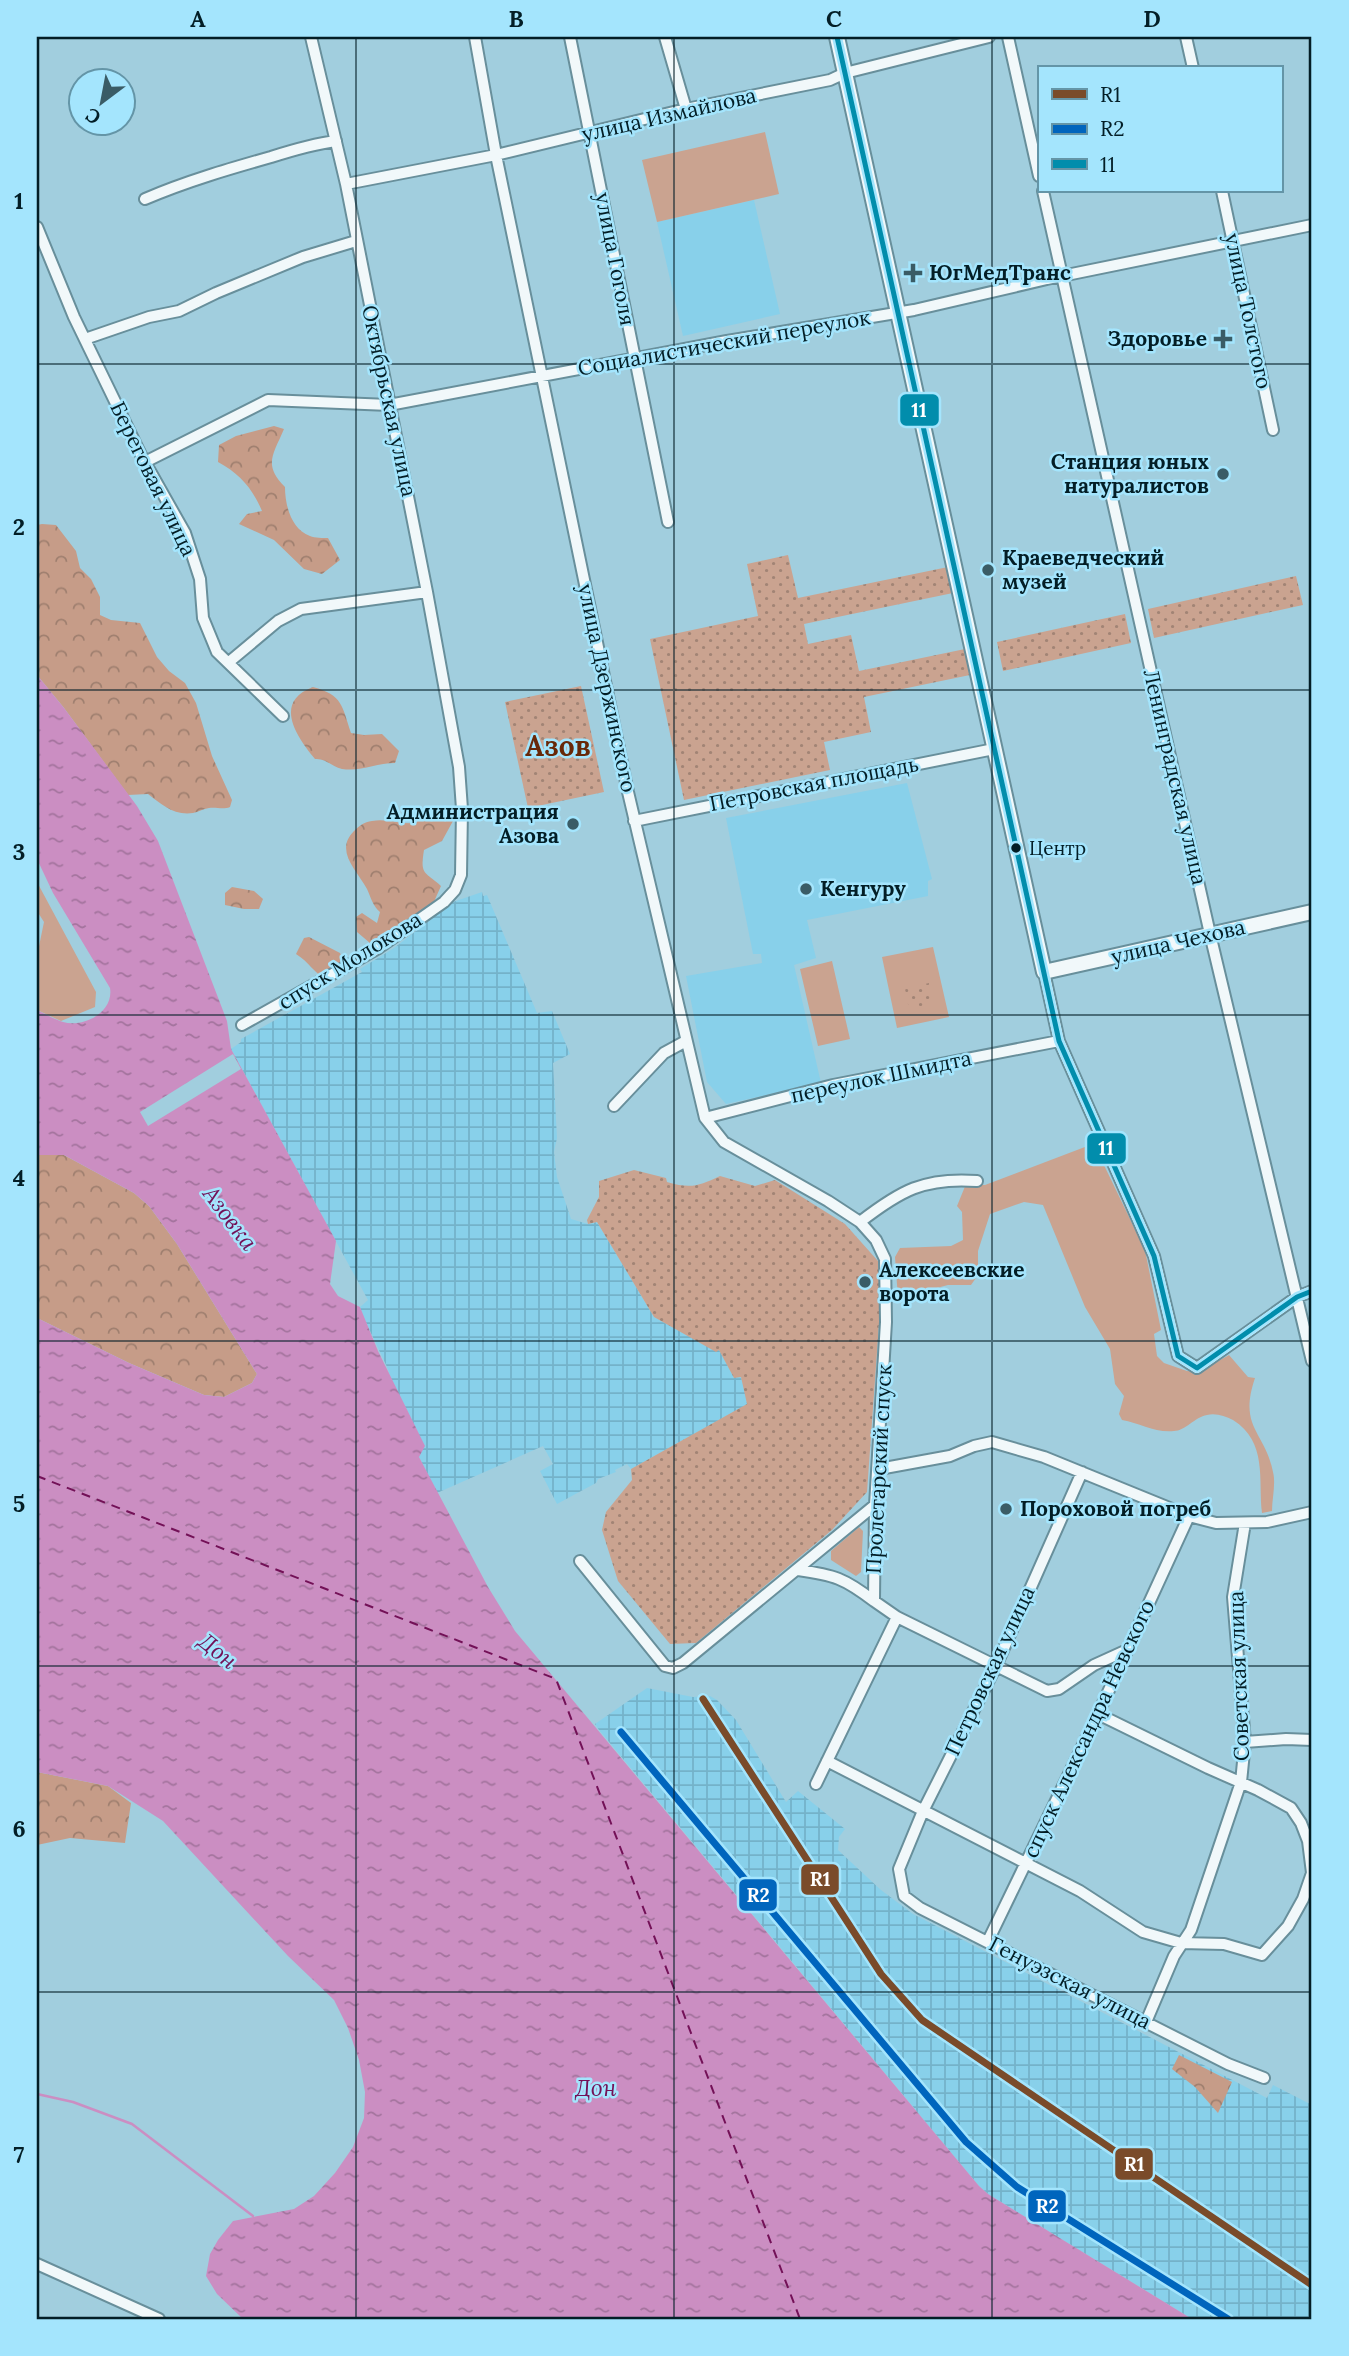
<svg xmlns="http://www.w3.org/2000/svg" width="1349" height="2356" font-family="Lora,serif">
	<defs>
		<pattern id="industrial-grid" width="8" height="8" patternUnits="userSpaceOnUse" patternTransform="scale(1.75)"><rect width="8" height="8" fill="#88d0ea"/><path d="M0 4h8M4 0v8" fill="none" stroke="#74b2c9"/></pattern>
		<pattern id="forest-crowns" width="20" height="18" patternUnits="userSpaceOnUse" patternTransform="scale(1.75)"><rect width="20" height="18" fill="#c69c88"/><path d="M2 6a3 3 0 1 1 6 0M12 15a3 3 0 1 1 6 0" fill="none" stroke="#9f7f6f"/></pattern>
		<pattern id="park-dots" width="8" height="8" patternUnits="userSpaceOnUse" patternTransform="scale(1.75)"><rect width="8" height="8" fill="#caa390"/><path d="M2 2h.1M6 6h.1" fill="none" stroke="#a28475" stroke-width="1.8" stroke-linecap="round"/></pattern>
		<pattern id="water-ripples" width="26" height="14" patternUnits="userSpaceOnUse" patternTransform="scale(1.75)"><rect width="26" height="14" fill="#cb8ec2"/><path d="M2 4q2-2 4 0t4 0M15 11q2-2 4 0t4 0" fill="none" stroke="#a3739d"/></pattern>
	</defs>
	<rect width="100%" height="100%" fill="#a1cede"/>
	<!-- built -->
	<path fill="#88d0ea" d="M754 200 780 314 683 336 657 222Z
		M907 783 932 879 928 881V896L807 920 816 958 794 965 821 1083 726 1104 707 1082 686 976 762 963 761 954H753L726 818Z"/>
	<!-- industrial -->
	<path fill="url(#industrial-grid)" d="M482 892 483 896 487 895 537 1013 552 1011 570 1054 553 1063 557 1138 554 1152 557 1177 571 1219 588 1224 597 1222 654 1317 716 1351 719 1350 734 1377H741L748 1404 631 1469 627 1464 615 1470 616 1472 598 1479 596 1483 557 1504 540 1471 553 1464 543 1446 437 1493 419 1457 387 1367 362 1314 360 1307 368 1300 231 1049 241 1042V1039L362 972 360 969 394 948 453 902Z
		M647 1688 693 1697 710 1696 717 1700 736 1720 786 1802 798 1791 845 1829 839 1837 838 1850 881 1890 913 1914 1267 2098 1273 2085 1312 2105V2319H1192L988 2194 979 2186 599 1730 595 1724Z"/>
	<!-- grass -->
	<path fill="#caa390" d="M765 132 779 194 657 222 642 160Z
		M37 882 96 992 95 1007 61 1021 37 1010V956L44 922 37 911Z
		M933 947 949 1017 897 1028 882 957Z
		M832 961 850 1039 818 1046 800 969Z
		M1098 1142 1102 1161 1145 1250 1161 1330 1154 1334 1157 1356 1164 1363 1187 1371 1199 1372 1229 1355 1248 1377 1255 1378C1238 1428 1265 1431 1273 1472 1276 1484 1272 1499 1272 1511L1262 1513C1258 1480 1268 1442 1233 1420 1225 1416 1216 1413 1207 1415 1195 1417 1185 1431 1174 1431 1155 1433 1140 1423 1122 1420L1119 1414 1124 1396 1115 1384 1110 1349 1085 1307 1043 1205 1024 1202 990 1214 978 1251V1275L971 1285H948L898 1298 895 1257 900 1248 951 1246 963 1240 962 1212 957 1206 966 1184 985 1185Z
		M859 1527 863 1531 861 1572 856 1576 831 1560V1551Z"/>
	<!-- forest -->
	<path fill="url(#forest-crowns)" d="M274 426 284 429C273 455 263 465 285 487 285 505 291 529 310 536 315 538 323 538 328 538L340 560 322 574 304 569 274 540 239 524 247 514 262 511C252 488 240 474 218 462L219 445 236 436Z
		M42 524 56 525 76 551 80 568 91 579 100 597V615L111 620 140 623 157 657 169 671 185 683 196 703 212 756 232 800 230 807C223 810 217 807 209 808 203 809 198 812 193 813 174 816 161 804 148 794L128 795 64 708 37 675V525Z
		M313 687C343 695 342 706 351 733L364 735 382 734 399 751 395 763C376 763 361 772 342 769 332 767 326 758 315 759 296 736 273 702 313 687Z
		M442 806H451L454 813 453 821 442 841 424 850C420 875 424 871 441 886L424 924 407 937 377 949 357 932 356 917 362 913 377 923 380 912C373 906 371 898 367 889 357 870 334 851 354 831 359 826 364 822 372 821 387 818 401 825 416 823L424 812Z
		M232 887 254 891 263 899 259 909H244L225 905V893Z
		M309 937 340 953 346 965 328 981C315 974 309 962 296 954L304 938Z
		M50 1154 64 1155 134 1193 149 1206 177 1244 257 1374 252 1383 224 1397 204 1395 129 1363 37 1318V1155Z
		M37 1772 108 1786 131 1803 125 1843 70 1838 37 1845Z
		M1179 2055 1232 2082 1218 2113 1195 2087 1172 2069Z"/>
	<!-- park -->
	<path fill="url(#park-dots)" d="M788 555 798 598 948 567 953 593 804 624 808 644 851 635 859 671 965 649 970 675 864 697 871 732 824 742 830 770 684 800 650 639 758 616 747 564Z
		M1296 576 1303 605 1154 638 1148 609Z
		M1125 614 1131 643 1003 671 997 642Z
		M581 686 604 792 528 808 505 702Z
		M929 983 933 1004 909 1009 905 989Z
		M634 1170 666 1178 667 1182C691 1189 699 1186 720 1176L755 1186 775 1180 845 1224 878 1261 881 1296 867 1492 832 1530 696 1643 670 1644 618 1581 602 1530 606 1512 632 1480 631 1469 747 1404 741 1377 734 1378 719 1350 716 1352 654 1317 597 1222 588 1224 587 1220 599 1197V1181Z"/>
	<!-- water -->
	<path fill="url(#water-ripples)" d="M37 675 64 708 137 806 158 841 227 1021 231 1049 336 1241 330 1284 338 1296 360 1307 378 1351 425 1446 419 1457 488 1587 515 1631 979 2186 988 2194 1192 2319H243L217 2294 206 2276 210 2254 218 2240 233 2221 294 2209 314 2196 335 2173 353 2147 364 2118 365 2092 359 2060 348 2028 334 2000 288 1956 163 1821 108 1786 37 1772V1318L129 1363 204 1395 224 1397 252 1383 257 1374 177 1244 149 1206 134 1193 64 1155H37V1010C45 1014 54 1019 63 1022 84 1028 114 1012 110 988L53 893 37 859Z"/>
	<!-- pier -->
	<path fill="#a1cede" d="M233 1054 241 1069 148 1126 140 1112Z"/>
	<g fill="none" stroke-linecap="round" stroke-linejoin="round">
		<!-- stream -->
		<path stroke="#cb8ec2" stroke-width="2.5" d="M37 2094 73 2102 132 2124 253 2216"/>
		<!-- ferry -->
		<path stroke="#731157" stroke-width="2" stroke-dasharray="9 7" stroke-linecap="butt" d="M37 1476 556 1679 800 2319"/>
		<defs>
			<path id="minor" d="M475 37 496 155 628 792 705 1118 724 1142 828 1201 860 1222 876 1240 885 1259 886 1322 875 1505 874 1601 897 1617 1047 1691 1059 1689 1094 1665 1127 1650
				M570 37 668 522
				M665 37 686 109
				M1008 37 1039 176
				M1186 37 1193 68
				M346 184 496 155 686 109 830 80 845 73 989 37
				M1043 191 1210 934 1312 1361
				M1222 191 1273 430
				M145 199C187 181 229 169 271 157 293 150 313 144 336 141
				M37 227 74 317 142 457 185 533 200 579 203 618 217 652 283 716
				M85 339 149 317 179 311 216 293 303 257 356 241
				M145 462 268 400 389 405 727 341 914 310 1047 279 1312 225
				M229 662 278 621 301 609 427 592
				M634 821 994 749
				M1044 972 1059 1041 1154 1256 1178 1356 1197 1368 1297 1297 1312 1291
				M242 1025 377 949 444 902 455 890 461 875 462 809 459 767 427 592 346 184 311 37
				M614 1106 664 1053 686 1041
				M705 1118 833 1085 1059 1041
				M860 1222C900 1191 924 1177 977 1181
				M879 1469 950 1456 974 1446 992 1442 1044 1457 1189 1516 1216 1523 1267 1522 1312 1512
				M1082 1472 996 1666 923 1811 899 1869 904 1896 920 1908 1228 2064 1264 2078
				M580 1561 665 1666 673 1668 683 1663 875 1505
				M798 1570C834 1575 844 1578 874 1601
				M1245 1742 1286 1739 1312 1740
				M827 1761 1080 1891 1143 1932 1181 1943 1224 1944 1262 1955 1288 1926 1303 1899 1312 1873 1308 1841 1301 1823 1291 1808 1258 1790 1208 1768 1098 1714
				M816 1784 897 1617
				M988 1941 1098 1714 1189 1516
				M1146 2022 1174 1956 1191 1930 1241 1782 1245 1742 1233 1597 1245 1523
				M37 2264 159 2319"/>
			<path id="major" d="M837 37 1044 972 1312 912"/>
		</defs>
		<!-- minor casing -->
		<use href="#minor" stroke="#688f9b" stroke-width="14"/>
		<!-- major casing -->
		<use href="#major" stroke="#688f9b" stroke-width="18"/>
		<!-- minor -->
		<use href="#minor" stroke="#f1f8fa" stroke-width="10"/>
		<!-- major -->
		<use href="#major" stroke="#f1f8fa" stroke-width="14"/>
		<defs>
			<path id="bus-1" d="M837 37 1059 1041 1154 1256 1178 1356 1197 1368 1297 1297 1312 1291"/>
		</defs>
		<!-- bus-1 casing -->
		<use href="#bus-1" stroke="#a4e5fd" stroke-width="10"/>
		<!-- bus-1 -->
		<use href="#bus-1" stroke="#018dac" stroke-width="5"/>
		<defs>
			<path id="rail-1" d="M703 1699 881 1974 922 2020 1312 2285"/>
			<path id="rail-2" d="M621 1732 966 2142 1017 2187 1228 2319"/>
		</defs>
		<!-- rail-1 casing -->
		<use href="#rail-1" stroke="#a4e5fd" stroke-width="12"/>
		<!-- rail-2 casing -->
		<use href="#rail-2" stroke="#a4e5fd" stroke-width="12"/>
		<!-- rail-1 -->
		<use href="#rail-1" stroke="#7a4b2a" stroke-width="7"/>
		<!-- rail-2 -->
		<use href="#rail-2" stroke="#0065bd" stroke-width="7"/>
	</g>
	<!-- grid -->
	<path fill="none" stroke="#031e26" stroke-width="2" stroke-opacity="0.55" d="M356 37V2319M674 37V2319M992 37V2319M37 364H1312M37 690H1312M37 1015H1312M37 1341H1312M37 1666H1312M37 1992H1312"/>
	<!-- markers -->
	<g fill="#3a5c66" stroke="#a4e5fd" stroke-width="2.5">
		<path d="M909.5 262.5h7v7h7v7h-7v7h-7v-7h-7v-7h7z"/>
		<path d="M1219.5 328.5h7v7h7v7h-7v7h-7v-7h-7v-7h7z"/>
		<circle cx="1223" cy="474" r="7"/>
		<circle cx="988" cy="570" r="7"/>
		<circle cx="573" cy="824" r="7"/>
		<circle cx="806" cy="889" r="7"/>
		<circle cx="865" cy="1282" r="7"/>
		<circle cx="1006" cy="1509" r="7"/>
	</g>
	<circle fill="#031e26" stroke="#a4e5fd" stroke-width="2.5" cx="1016" cy="848" r="6"/>
	<g text-anchor="middle" stroke-width="5" stroke-linejoin="round" paint-order="stroke">
		<!-- bus labels -->
		<g font-size="19" fill="#031e26" stroke="#a4e5fd" text-anchor="start">
			<text x="1029" y="855">Центр</text>
		</g>
		<!-- street labels -->
		<g font-size="21" fill="#031e26" stroke="#a4e5fd">
			<text transform="translate(669 115) rotate(-13)" y="7">улица Измайлова</text>
			<text transform="translate(615 259) rotate(79)" y="7">улица Гоголя</text>
			<text transform="translate(1248 311) rotate(78)" y="7">улица Толстого</text>
			<text transform="translate(724 343) rotate(-10)" y="7">Социалистический переулок</text>
			<text transform="translate(389 401) rotate(78)" y="7">Октябрьская улица</text>
			<text transform="translate(153 479) rotate(64)" y="7">Береговая улица</text>
			<text transform="translate(607 688) rotate(78)" y="7">улица Дзержинского</text>
			<text transform="translate(1175 777) rotate(77)" y="7">Ленинградская улица</text>
			<text transform="translate(814 784) rotate(-11)" y="7">Петровская площадь</text>
			<text transform="translate(1178 942) rotate(-13)" y="7">улица Чехова</text>
			<text transform="translate(350 961) rotate(-32)" y="7">спуск Молокова</text>
			<text transform="translate(881 1077) rotate(-12)" y="7">переулок Шмидта</text>
			<text transform="translate(879 1469) rotate(-87)" y="7">Пролетарский спуск</text>
			<text transform="translate(990 1671) rotate(-65)" y="7">Петровская улица</text>
			<text transform="translate(1239 1676) rotate(-92)" y="7">Советская улица</text>
			<text transform="translate(1089 1729) rotate(-65)" y="7">спуск Александра Невского</text>
			<text transform="translate(1070 1983) rotate(27)" y="7">Генуэзская улица</text>
		</g>
		<!-- poi labels -->
		<g font-size="21" font-weight="bold" fill="#031e26" stroke="#a4e5fd" text-anchor="start">
			<text x="929" y="280">ЮгМедТранс</text>
			<text x="1207" y="346" text-anchor="end">Здоровье</text>
			<text x="1209" y="469" text-anchor="end">Станция юных<tspan x="1209" dy="24">натуралистов</tspan></text>
			<text x="1002" y="565">Краеведческий<tspan x="1002" dy="24">музей</tspan></text>
			<text x="559" y="819" text-anchor="end">Администрация<tspan x="559" dy="24">Азова</tspan></text>
			<text x="820" y="896">Кенгуру</text>
			<text x="879" y="1277">Алексеевские<tspan x="879" dy="24">ворота</tspan></text>
			<text x="1020" y="1516">Пороховой погреб</text>
		</g>
		<!-- water labels -->
		<g font-size="23" font-style="italic" fill="#731157" stroke="#a4e5fd">
			<text transform="translate(230 1218) rotate(53)" y="8">Азовка</text>
			<text transform="translate(218 1651) rotate(39)" y="8">Дон</text>
			<text x="596" y="2096">Дон</text>
		</g>
		<!-- district labels -->
		<g font-size="28" font-weight="bold" fill="#682808" stroke="#a4e5fd">
			<text x="558" y="756">Азов</text>
		</g>
	</g>
	<g stroke="#a4e5fd" stroke-width="2.5">
		<rect x="899" y="393" width="41" height="34" rx="7" fill="#018dac"/>
		<rect x="1086" y="1132" width="41" height="33" rx="7" fill="#018dac"/>
		<rect x="800" y="1863" width="40" height="33" rx="7" fill="#7a4b2a"/>
		<rect x="738" y="1878" width="40" height="34" rx="7" fill="#0065bd"/>
		<rect x="1114" y="2147" width="40" height="34" rx="7" fill="#7a4b2a"/>
		<rect x="1027" y="2189" width="40" height="34" rx="7" fill="#0065bd"/>
	</g>
	<g font-size="19" text-anchor="middle" font-weight="bold" fill="#fff">
		<text x="919" y="417">11</text>
		<text x="1106" y="1155">11</text>
		<text x="820" y="1886">R1</text>
		<text x="758" y="1902">R2</text>
		<text x="1134" y="2171">R1</text>
		<text x="1047" y="2213">R2</text>
	</g>
	<!-- border -->
	<rect width="1349" height="2356" fill="none" stroke="#a4e5fd" stroke-width="77"/>
	<!-- legend -->
	<rect x="1038" y="66" width="245" height="126" fill="#a4e5fd" stroke="#6495a7" stroke-width="2"/>
	<rect x="1052" y="89" width="35" height="10" fill="#7a4b2a" stroke="#6495a7" stroke-width="2"/>
	<text x="1100" y="102" font-size="21" fill="#031e26">R1</text>
	<rect x="1052" y="124" width="35" height="10" fill="#0065bd" stroke="#6495a7" stroke-width="2"/>
	<text x="1100" y="136" font-size="21" fill="#031e26">R2</text>
	<rect x="1052" y="159" width="35" height="10" fill="#018dac" stroke="#6495a7" stroke-width="2"/>
	<text x="1100" y="172" font-size="21" fill="#031e26">11</text>
	<!-- north arrow -->
	<g transform="translate(102 102) rotate(212)"><circle r="33" fill="#a4e5fd" stroke="#6495a7" stroke-width="2"/>
	<path d="M0-5L12 26L0 18L-12 26Z" fill="#3a5c66"/>
	<text y="-10" font-size="19" font-weight="bold" text-anchor="middle" fill="#031e26">С</text>
	</g>
	<rect x="38" y="38" width="1272" height="2280" fill="none" stroke="#031e26" stroke-width="2.5"/>
	<g font-size="23" text-anchor="middle" font-weight="bold" fill="#031e26">
		<text x="198" y="27">A</text>
		<text x="516" y="27">B</text>
		<text x="834" y="27">C</text>
		<text x="1152" y="27">D</text>
		<text x="19" y="209">1</text>
		<text x="19" y="535">2</text>
		<text x="19" y="860">3</text>
		<text x="19" y="1186">4</text>
		<text x="19" y="1512">5</text>
		<text x="19" y="1837">6</text>
		<text x="19" y="2163">7</text>
	</g>
</svg>
